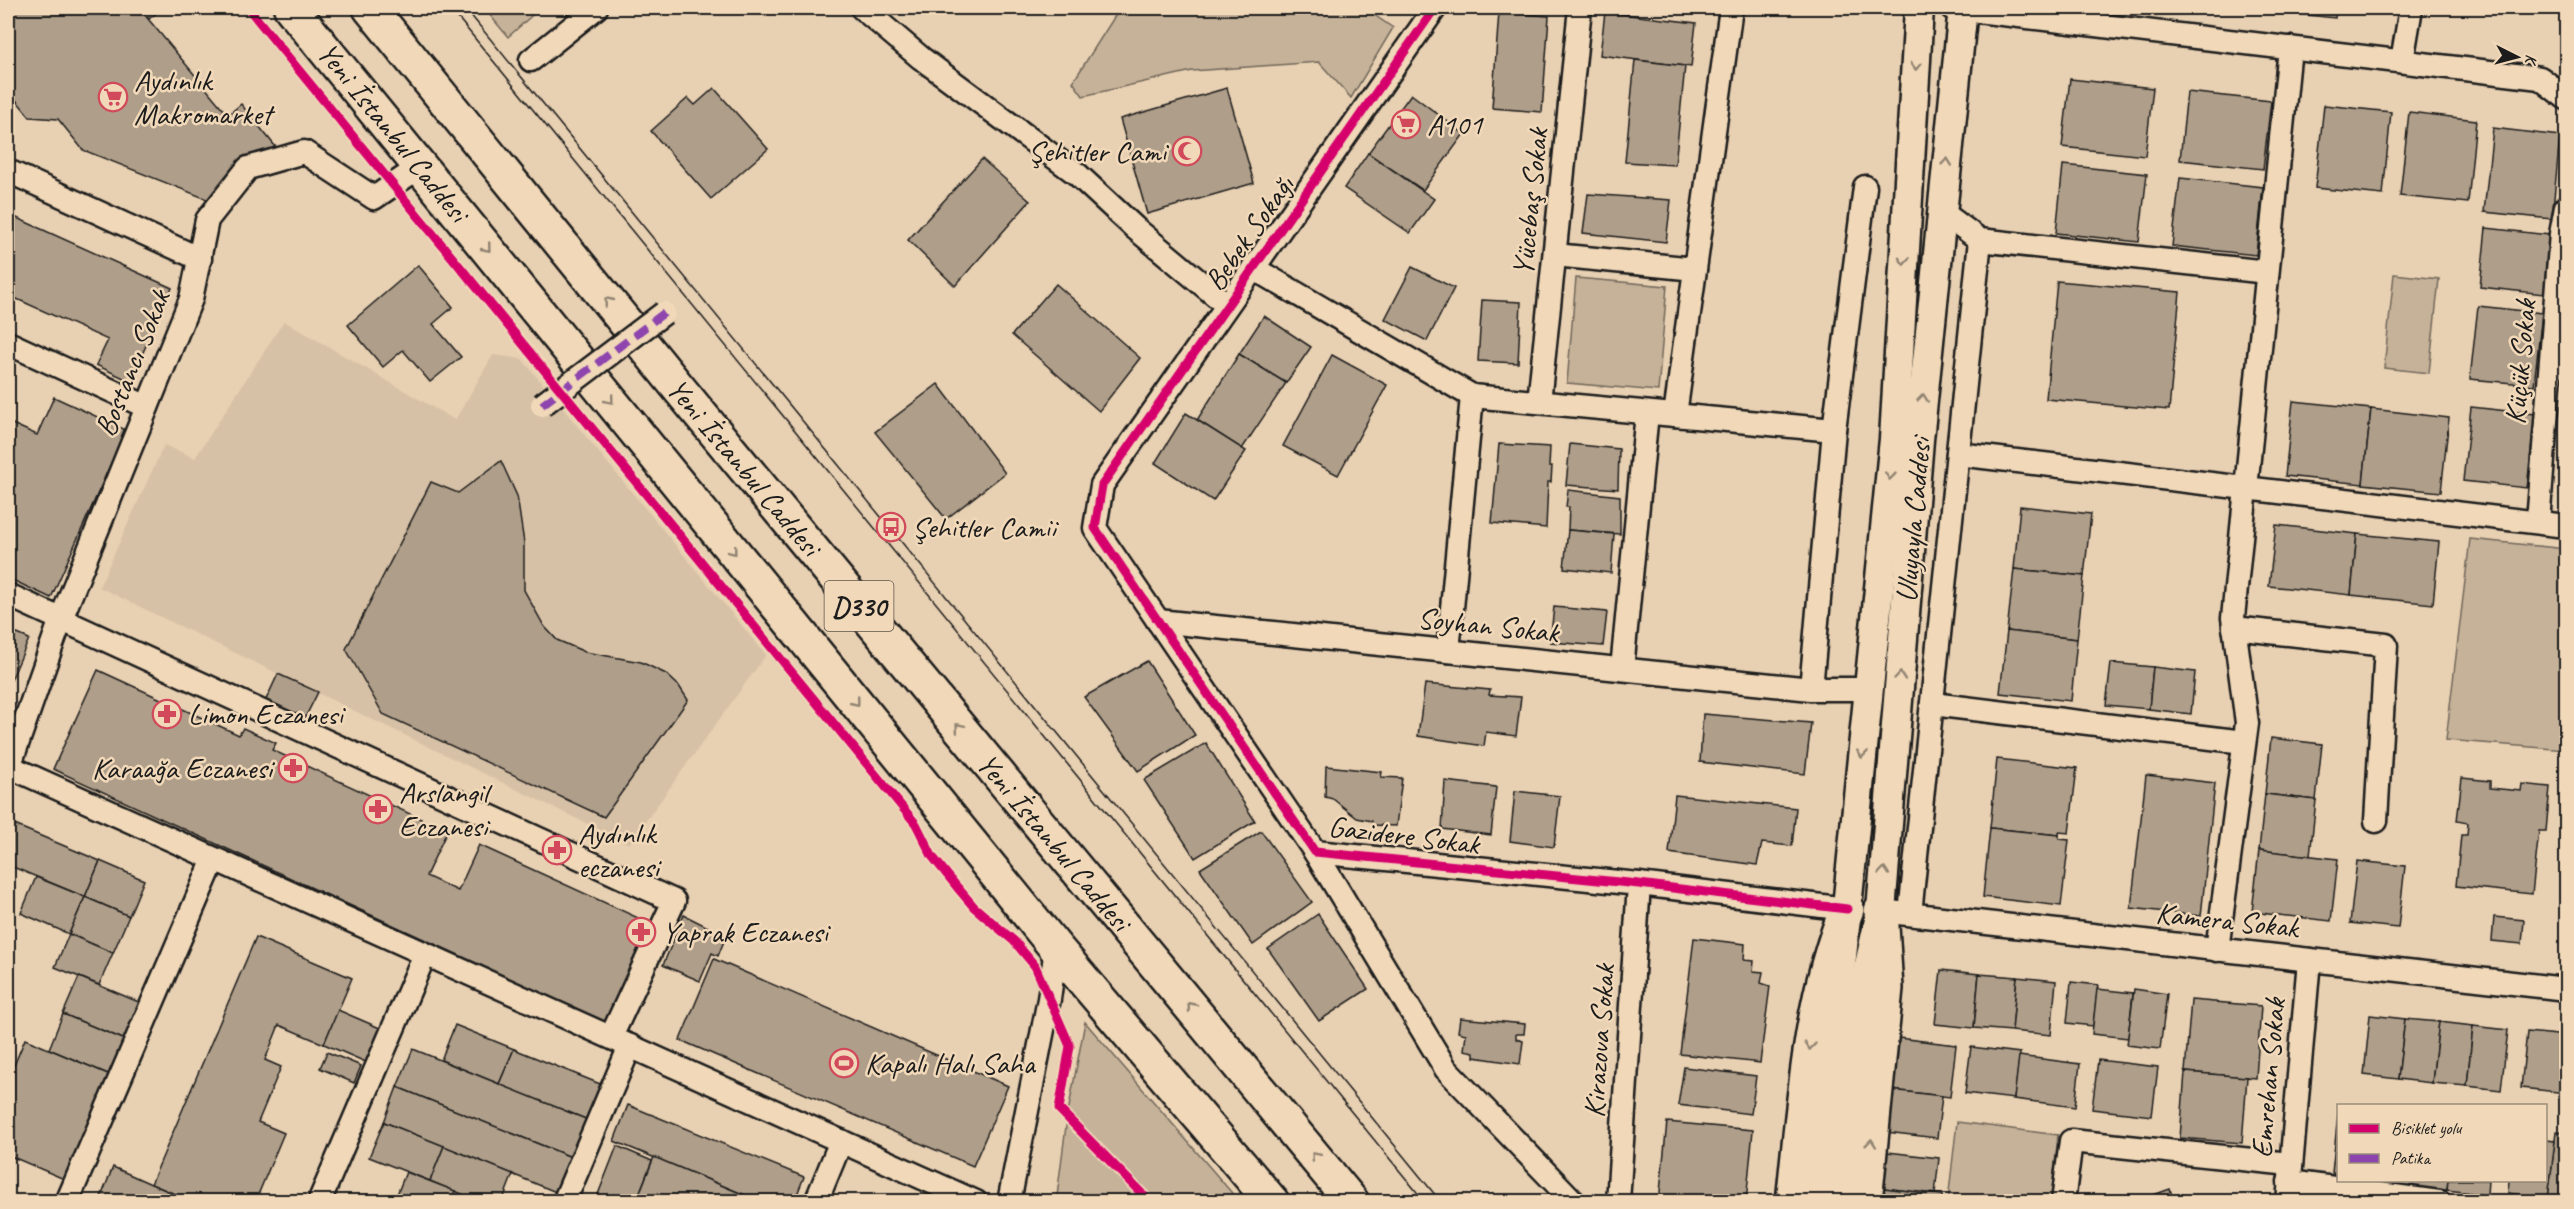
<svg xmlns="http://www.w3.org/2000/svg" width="2574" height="1209" font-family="Caveat,sans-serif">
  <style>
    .built { fill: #d7c1a6 }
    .green { fill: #c6b299; stroke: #71675a; stroke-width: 1.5 }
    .building { fill: #af9e89; stroke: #1c1c1c; stroke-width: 1.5 }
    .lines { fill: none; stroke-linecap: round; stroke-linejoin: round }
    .minor-casing { stroke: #1c1c1c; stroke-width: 27 }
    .major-casing { stroke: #1c1c1c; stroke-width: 33 }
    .highway-casing { stroke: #1c1c1c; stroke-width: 38 }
    .minor { stroke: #f0d8b8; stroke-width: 22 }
    .major { stroke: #f0d8b8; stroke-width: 28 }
    .highway { stroke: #f0d8b8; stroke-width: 33 }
    .tram { stroke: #1c1c1c; stroke-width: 1.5 }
    .minor-bridge-casing { stroke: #1c1c1c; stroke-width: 27; stroke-linecap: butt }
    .minor-bridge { stroke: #f0d8b8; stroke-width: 22 }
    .quiet { stroke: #8e44ad; stroke-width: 8; stroke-dasharray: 15 8; stroke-linecap: butt }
    .cycleway-casing { stroke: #f0d8b8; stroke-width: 13 }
    .cycleway { stroke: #d6006c; stroke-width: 9 }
    .oneway { stroke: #918372 }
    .labels { text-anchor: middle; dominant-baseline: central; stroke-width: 5; stroke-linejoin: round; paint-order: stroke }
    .shield { fill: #f0d8b8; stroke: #5c544b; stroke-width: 1.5 }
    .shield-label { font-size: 28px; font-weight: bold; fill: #1c1c1c }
    .poi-label { font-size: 30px; fill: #1c1c1c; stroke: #f0d8b8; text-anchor: start }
    .street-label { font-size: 30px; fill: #1c1c1c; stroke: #f0d8b8 }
  </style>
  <rect width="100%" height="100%" fill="#e8d0b2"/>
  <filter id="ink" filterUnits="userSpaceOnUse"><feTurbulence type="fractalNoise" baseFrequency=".0167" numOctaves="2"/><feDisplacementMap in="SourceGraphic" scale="12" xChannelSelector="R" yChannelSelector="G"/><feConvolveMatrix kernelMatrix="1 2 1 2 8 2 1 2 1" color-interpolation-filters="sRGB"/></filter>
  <g filter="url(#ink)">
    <polygon class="built" points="284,321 455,420 493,355 522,359 766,655 629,844 99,587 164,445 195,458"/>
    <g class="green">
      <polygon points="484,8 540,8 508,37"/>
      <polygon points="1120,8 1364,8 1393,28 1351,98 1319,62 1192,71 1083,96 1073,82"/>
      <polygon points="2394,274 2439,279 2429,373 2384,368"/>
      <polygon points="1576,278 1667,286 1658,391 1567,383"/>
      <polygon points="2470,539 2566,549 2566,750 2446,740"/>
      <polygon points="1085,1022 1231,1192 1237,1201 1063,1202 1057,1196 1067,1118"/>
      <polygon points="1957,1122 2058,1135 2051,1201 1948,1201"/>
    </g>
    <g class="building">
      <polygon points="8,8 139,8 228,115 241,104 275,146 209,200 83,150 58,119 30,117 8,90"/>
      <polygon points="139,8 158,8 160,10 149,19"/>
      <polygon points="2243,8 2289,8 2288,13"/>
      <polygon points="2289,8 2336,8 2335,18 2288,13"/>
      <polygon points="1499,12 1549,16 1542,112 1492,108"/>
      <polygon points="1605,12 1696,23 1691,67 1600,55"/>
      <polygon points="1635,60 1685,66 1675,165 1625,162"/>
      <polygon points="2070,79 2153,88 2145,156 2062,147"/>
      <polygon points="714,88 768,149 711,199 651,131 688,98 695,105"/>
      <polygon points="1227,88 1254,183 1147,214 1120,119"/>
      <polygon points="2187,92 2271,101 2263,169 2180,160"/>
      <polygon points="1411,94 1464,134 1423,190 1368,153"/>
      <polygon points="2324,105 2391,112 2383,195 2315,188"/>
      <polygon points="2409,112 2476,120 2468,203 2400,196"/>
      <polygon points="2493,128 2560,136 2552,219 2484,212"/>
      <polygon points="1368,153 1434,199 1410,233 1344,188"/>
      <polygon points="982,159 1030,201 955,286 908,240"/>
      <polygon points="2063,165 2147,174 2139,242 2056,233"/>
      <polygon points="2180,178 2263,187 2256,255 2172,246"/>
      <polygon points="1588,194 1671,200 1666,242 1583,233"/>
      <polygon points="8,214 172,288 130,381 96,365 108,340 8,295"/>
      <polygon points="2486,228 2550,235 2544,294 2480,287"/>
      <polygon points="418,265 453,307 433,324 461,357 430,382 403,350 383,367 348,325"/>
      <polygon points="1412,267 1454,288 1427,341 1385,319"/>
      <polygon points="2057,281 2180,292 2169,410 2046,399"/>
      <polygon points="1056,284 1140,358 1099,411 1012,335"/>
      <polygon points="1482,300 1521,302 1518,363 1478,361"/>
      <polygon points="2478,306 2542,313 2534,385 2470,379"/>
      <polygon points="1264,316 1311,347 1286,383 1239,354"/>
      <polygon points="1239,354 1286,383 1242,449 1197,420"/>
      <polygon points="1332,355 1387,385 1338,475 1283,446"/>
      <polygon points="938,384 1005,473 946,519 875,432"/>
      <polygon points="54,397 126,430 51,598 8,578 8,422 37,435"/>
      <polygon points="2293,401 2371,409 2363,484 2285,476"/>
      <polygon points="2471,407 2535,414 2527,488 2463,481"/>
      <polygon points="2371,409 2449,418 2441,492 2363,484"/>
      <polygon points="1186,413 1246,451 1213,501 1155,463"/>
      <polygon points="1499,444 1550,447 1549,466 1552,466 1551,482 1548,482 1546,528 1492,523"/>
      <polygon points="1570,444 1619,449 1618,489 1566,485"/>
      <polygon points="501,461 517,496 524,543 524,590 544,626 557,640 585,652 641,662 666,674 679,686 688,700 604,817 383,714 346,649 431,482 458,493"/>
      <polygon points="1568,490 1620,496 1620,534 1568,530 1569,507 1566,507"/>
      <polygon points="2020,506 2091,514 2084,576 2014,569"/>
      <polygon points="2276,525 2357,534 2351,595 2269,586"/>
      <polygon points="1568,530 1614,534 1611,573 1564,568"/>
      <polygon points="2357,534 2439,542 2433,604 2351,595"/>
      <polygon points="2014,569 2084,576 2077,639 2007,631"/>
      <polygon points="1554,607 1607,612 1603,646 1550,642"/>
      <polygon points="8,630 29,639 8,687"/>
      <polygon points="2007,631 2077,639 2071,701 2000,693"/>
      <polygon points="1147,661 1195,735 1138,771 1084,697"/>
      <polygon points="2111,663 2153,667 2149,709 2106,705"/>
      <polygon points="2153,667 2195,672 2191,714 2149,709"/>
      <polygon points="98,670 239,735 243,728 276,743 272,750 447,831 426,876 458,891 479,845 658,927 613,1026 53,769"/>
      <polygon points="278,674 318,692 303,722 264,704"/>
      <polygon points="1425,684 1490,690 1489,695 1521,697 1516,736 1486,732 1484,746 1418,736"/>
      <polygon points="1703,714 1811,723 1805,774 1700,762"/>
      <polygon points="2271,738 2322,744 2316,800 2265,794"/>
      <polygon points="1206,743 1255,821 1195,858 1144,780"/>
      <polygon points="1997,759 2077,768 2069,833 2059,832 2059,835 1990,828"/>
      <polygon points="1326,766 1382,772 1381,777 1402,778 1396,826 1372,825 1372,821 1357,818 1333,799 1325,797"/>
      <polygon points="2146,775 2215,783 2201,916 2131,908"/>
      <polygon points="2462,778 2490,781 2490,788 2521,791 2522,784 2550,787 2546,831 2539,831 2532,894 2456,886 2461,835 2467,835 2468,823 2457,821"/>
      <polygon points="1445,781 1496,787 1491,835 1442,829"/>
      <polygon points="1515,791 1560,796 1554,847 1510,841"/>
      <polygon points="2265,794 2316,800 2310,856 2259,850"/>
      <polygon points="1675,795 1796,808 1792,846 1762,843 1757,865 1669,853"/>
      <polygon points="10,823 100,861 85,897 8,865 8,830"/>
      <polygon points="1990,828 2059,835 2059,839 2069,840 2061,906 1983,897"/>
      <polygon points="1261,831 1312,902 1253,945 1200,869"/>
      <polygon points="2259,850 2338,859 2331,921 2252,912"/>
      <polygon points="100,861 144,880 129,916 85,897"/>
      <polygon points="2357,861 2405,866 2398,928 2350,923"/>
      <polygon points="36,877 85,897 69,934 21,913"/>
      <polygon points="85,897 129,916 113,953 69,934"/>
      <polygon points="1318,914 1368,989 1319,1021 1268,949"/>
      <polygon points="684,915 726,936 718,956 712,953 700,981 663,965"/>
      <polygon points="2494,917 2524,920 2522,944 2492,941"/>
      <polygon points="69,934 113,953 99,985 55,967"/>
      <polygon points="256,937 352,978 324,1044 279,1025 265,1060 281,1067 258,1122 284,1133 255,1202 194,1202 151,1184"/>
      <polygon points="1694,938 1745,944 1744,960 1754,961 1753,971 1763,972 1761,983 1770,986 1760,1063 1680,1054"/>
      <polygon points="714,959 1008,1086 973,1166 680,1040"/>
      <polygon points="1941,970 1979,974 1974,1028 1935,1024"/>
      <polygon points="1979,974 2017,977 2012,1031 1974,1028"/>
      <polygon points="79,977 146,1005 130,1042 63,1014"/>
      <polygon points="2017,977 2056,981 2051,1035 2012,1031"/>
      <polygon points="2071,982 2098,985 2093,1026 2067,1023"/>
      <polygon points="2097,989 2133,993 2128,1038 2092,1034"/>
      <polygon points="2134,989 2167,994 2160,1049 2127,1045"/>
      <polygon points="2191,1000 2261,1006 2256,1078 2185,1072"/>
      <polygon points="338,1010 382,1029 368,1063 324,1044"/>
      <polygon points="63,1014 130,1042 115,1077 49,1049"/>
      <polygon points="2370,1015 2405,1019 2398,1079 2364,1075"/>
      <polygon points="1460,1018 1525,1024 1524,1034 1516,1034 1516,1039 1523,1041 1520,1064 1474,1057 1474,1052 1464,1050 1466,1034 1458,1032"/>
      <polygon points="2405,1019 2439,1022 2432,1083 2398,1079"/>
      <polygon points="2439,1022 2473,1026 2467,1086 2432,1083"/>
      <polygon points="455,1025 514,1049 499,1084 441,1060"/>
      <polygon points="2473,1026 2508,1030 2501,1090 2467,1086"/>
      <polygon points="2527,1032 2566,1036 2566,1093 2521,1088"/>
      <polygon points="1890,1037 1956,1045 1950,1097 1883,1089"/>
      <polygon points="25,1039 115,1077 71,1182 8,1155 8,1080"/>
      <polygon points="1971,1047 2020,1053 2014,1099 1965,1093"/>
      <polygon points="413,1049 591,1121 576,1159 397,1087"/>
      <polygon points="514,1049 605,1086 591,1121 499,1084"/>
      <polygon points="327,1052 361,1066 354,1083 320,1068"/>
      <polygon points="2019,1056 2080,1064 2075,1107 2014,1099"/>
      <polygon points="2098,1060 2158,1067 2152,1116 2092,1109"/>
      <polygon points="1684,1067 1756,1076 1751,1114 1678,1105"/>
      <polygon points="2185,1072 2247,1077 2242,1143 2180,1138"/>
      <polygon points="397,1087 576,1159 561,1194 384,1122"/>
      <polygon points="1883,1089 1942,1096 1937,1138 1878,1131"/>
      <polygon points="628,1105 804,1177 794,1202 762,1202 614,1141"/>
      <polygon points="2338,1114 2338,1174 2332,1173"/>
      <polygon points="384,1122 444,1146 430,1181 369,1157"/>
      <polygon points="1667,1122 1753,1130 1746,1202 1659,1202"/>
      <polygon points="2556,1131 2566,1132 2566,1200 2548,1198"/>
      <polygon points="2546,1140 2555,1141 2548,1198 2508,1193 2509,1180 2546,1180"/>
      <polygon points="444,1146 513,1174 502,1202 480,1202 430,1181"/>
      <polygon points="617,1146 652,1161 636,1202 595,1202"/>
      <polygon points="1879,1151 1939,1158 1935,1194 1875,1187"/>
      <polygon points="654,1157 747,1196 745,1202 636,1202"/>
      <polygon points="113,1167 151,1184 194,1202 99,1202"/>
      <polygon points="406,1172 455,1191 451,1202 394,1202"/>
      <polygon points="2413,1180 2448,1180 2447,1190 2413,1187"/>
      <polygon points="2448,1180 2488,1180 2487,1195 2447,1190"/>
      <polygon points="1875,1187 1942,1195 1942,1202 1874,1202"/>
      <polygon points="2170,1189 2174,1202 2134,1202"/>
      <polygon points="455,1191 480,1202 451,1202"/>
    </g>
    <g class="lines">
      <g class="minor-casing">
        <g id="minor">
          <polyline points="862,8 921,58 1077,174 1135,228 1227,305"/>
          <polyline points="1435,8 1102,485 1095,528 1315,852 1639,884 1847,909"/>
          <polyline points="1952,8 2540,78 2566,98"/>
          <polyline points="531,60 596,8"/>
          <polyline points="2402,61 2411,8"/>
          <polyline points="8,171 200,259"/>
          <polyline points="1865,187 1834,430 1811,689 1869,689"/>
          <polyline points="1942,212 1980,240 2267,272"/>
          <polyline points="1555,255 1695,269"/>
          <polyline points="1253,268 1472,396 1834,430"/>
          <polyline points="8,343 147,407"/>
          <polyline points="1539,402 1580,8"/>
          <polyline points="1675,415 1731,8"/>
          <polyline points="1958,454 2566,526"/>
          <polyline points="2538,522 2561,234 2566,207"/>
          <polyline points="8,595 674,901 611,1037"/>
          <polyline points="1158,621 1811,689"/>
          <polyline points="2234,628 2386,645 2376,821"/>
          <polyline points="1448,651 1472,396"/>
          <polyline points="1622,669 1647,413"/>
          <polyline points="1932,704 2244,742"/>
          <polyline points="8,766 976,1202"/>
          <polyline points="8,770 61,619 191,299 207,220 248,168 304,152 374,198 421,166"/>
          <polyline points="1315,852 1446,1069 1574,1202"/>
          <polyline points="1881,911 2566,989"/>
          <polyline points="1910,914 1980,240"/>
          <polyline points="2217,950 2247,723 2233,618 2290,48"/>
          <polyline points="2289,1182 2439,1202"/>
          <polyline points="67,1202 214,859"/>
          <polyline points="319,1202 425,954"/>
          <polyline points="564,1202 630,1046"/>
          <polyline points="816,1202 841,1141"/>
          <polyline points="1009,1202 1049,999 1056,948"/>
          <polyline points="1618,1202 1639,884"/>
          <polyline points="2063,1202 2071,1141 2290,1164"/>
          <polyline points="2288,1202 2309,960"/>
        </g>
      </g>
      <g class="major-casing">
        <g id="major">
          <polyline points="1814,1202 1843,947 1894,439 1919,8"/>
          <polyline points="1839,1202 1863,992 1881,911 1919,440 1963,8"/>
        </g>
      </g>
      <g class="highway-casing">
        <g id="highway">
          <polyline points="291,8 1056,948 1272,1202"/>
          <polyline points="370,8 681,391 1352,1202"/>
          <path d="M1793 1202C1804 1102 1809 1002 1847 909"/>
          <polyline points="1865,1202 1886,988 1881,911"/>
        </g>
      </g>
      <use href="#minor" class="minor"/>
      <use href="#major" class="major"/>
      <use href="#highway" class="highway"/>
      <g class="tram">
        <polyline points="450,8 1425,1202"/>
        <polyline points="465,8 1441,1202"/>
      </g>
      <g class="minor-bridge-casing">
        <polyline id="minor-bridge" points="542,405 664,313"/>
      </g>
      <use href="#minor-bridge" class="minor-bridge"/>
      <polyline class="quiet" points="542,405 664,313"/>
      <g class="cycleway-casing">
        <g id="cycleway">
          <polyline points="248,8 916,824 932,856 957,887 974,907 1014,941 1035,966 1070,1046 1059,1109 1150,1202"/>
          <polyline points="1435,8 1102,485 1095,528 1315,852 1639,884 1847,909"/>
        </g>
      </g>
      <use href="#cycleway" class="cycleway"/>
    </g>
    <defs><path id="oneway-chevron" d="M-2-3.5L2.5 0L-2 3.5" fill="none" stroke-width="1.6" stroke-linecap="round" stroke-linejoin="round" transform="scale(1.5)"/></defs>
    <g class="oneway">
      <use href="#oneway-chevron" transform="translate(1916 66) rotate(93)"/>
      <use href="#oneway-chevron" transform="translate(1947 162) rotate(-84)"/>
      <use href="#oneway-chevron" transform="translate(487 248) rotate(51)"/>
      <use href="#oneway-chevron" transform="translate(1904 261) rotate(93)"/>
      <use href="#oneway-chevron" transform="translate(608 301) rotate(-129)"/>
      <use href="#oneway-chevron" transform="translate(1923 398) rotate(-84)"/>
      <use href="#oneway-chevron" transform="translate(610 400) rotate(51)"/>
      <use href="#oneway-chevron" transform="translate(1890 476) rotate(96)"/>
      <use href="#oneway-chevron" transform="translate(733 551) rotate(51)"/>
      <use href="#oneway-chevron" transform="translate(1900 676) rotate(-85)"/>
      <use href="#oneway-chevron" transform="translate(856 702) rotate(51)"/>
      <use href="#oneway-chevron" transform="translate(959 727) rotate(-130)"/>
      <use href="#oneway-chevron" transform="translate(1862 754) rotate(96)"/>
      <use href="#oneway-chevron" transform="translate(1884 871) rotate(-85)"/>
      <use href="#oneway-chevron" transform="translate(1191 1006) rotate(-130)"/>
      <use href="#oneway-chevron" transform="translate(1810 1046) rotate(96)"/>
      <use href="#oneway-chevron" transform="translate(1871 1143) rotate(-84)"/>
      <use href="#oneway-chevron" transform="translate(1315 1156) rotate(-130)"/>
    </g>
  </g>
  <defs>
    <g id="supermarket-ring" transform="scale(1.5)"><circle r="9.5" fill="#f0d8b8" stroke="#d1495b" stroke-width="1.5"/><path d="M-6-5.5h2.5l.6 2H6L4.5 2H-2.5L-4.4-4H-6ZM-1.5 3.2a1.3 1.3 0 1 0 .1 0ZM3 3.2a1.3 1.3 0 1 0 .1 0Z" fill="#d1495b"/></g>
    <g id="mosque-ring" transform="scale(1.5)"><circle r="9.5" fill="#f0d8b8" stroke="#d1495b" stroke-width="1.5"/><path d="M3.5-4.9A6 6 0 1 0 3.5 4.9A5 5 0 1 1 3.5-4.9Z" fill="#d1495b"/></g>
    <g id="bus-ring" transform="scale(1.5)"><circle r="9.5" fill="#f0d8b8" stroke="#d1495b" stroke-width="1.5"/><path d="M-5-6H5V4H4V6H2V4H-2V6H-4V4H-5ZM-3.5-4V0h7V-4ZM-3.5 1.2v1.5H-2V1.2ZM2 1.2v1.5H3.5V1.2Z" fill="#d1495b"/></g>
    <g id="pharmacy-ring" transform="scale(1.5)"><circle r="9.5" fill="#f0d8b8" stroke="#d1495b" stroke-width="1.5"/><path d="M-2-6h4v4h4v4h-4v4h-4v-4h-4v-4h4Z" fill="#d1495b"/></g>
    <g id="stadium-ring" transform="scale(1.5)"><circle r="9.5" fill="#f0d8b8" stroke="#d1495b" stroke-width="1.5"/><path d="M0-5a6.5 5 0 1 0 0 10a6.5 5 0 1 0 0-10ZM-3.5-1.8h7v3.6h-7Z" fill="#d1495b"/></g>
  </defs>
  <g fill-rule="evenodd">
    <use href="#supermarket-ring" x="113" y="97"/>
    <use href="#supermarket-ring" x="1406" y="124"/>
    <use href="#mosque-ring" x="1187" y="151"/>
    <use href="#bus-ring" x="891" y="527"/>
    <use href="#pharmacy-ring" x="167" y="714"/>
    <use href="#pharmacy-ring" x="293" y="768"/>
    <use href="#pharmacy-ring" x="378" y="809"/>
    <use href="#pharmacy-ring" x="557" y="850"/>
    <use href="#pharmacy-ring" x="641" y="932"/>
    <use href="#stadium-ring" x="844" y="1063"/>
  </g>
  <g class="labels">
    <rect class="shield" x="824.5" y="581" width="69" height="50" rx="4.5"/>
    <g class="shield-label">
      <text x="859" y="606">D330</text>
    </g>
    <g class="poi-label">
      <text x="134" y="80">Aydınlık<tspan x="134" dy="34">Makromarket</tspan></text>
      <text x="1427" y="124">A101</text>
      <text x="1166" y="151" text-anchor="end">Şehitler Cami</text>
      <text x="912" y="527">Şehitler Camii</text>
      <text x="188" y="714">Limon Eczanesi</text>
      <text x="272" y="768" text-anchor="end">Karaağa Eczanesi</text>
      <text x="399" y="792">Arslangil<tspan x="399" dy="34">Eczanesi</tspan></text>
      <text x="578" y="833">Aydınlık<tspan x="578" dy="34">eczanesi</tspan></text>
      <text x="662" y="932">Yaprak Eczanesi</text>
      <text x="865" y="1063">Kapalı Halı Saha</text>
    </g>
    <g class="street-label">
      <text transform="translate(393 132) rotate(51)">Yeni İstanbul Caddesi</text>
      <text transform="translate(1530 202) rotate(-84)">Yücebaş Sokak</text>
      <text transform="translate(1249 233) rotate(-55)">Bebek Sokağı</text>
      <text transform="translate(2520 362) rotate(-85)">Küçük Sokak</text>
      <text transform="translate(132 363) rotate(-68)">Bostancı Sokak</text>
      <text transform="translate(744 467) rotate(50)">Yeni İstanbul Caddesi</text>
      <text transform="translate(1913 520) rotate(-85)">Uluyayla Caddesi</text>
      <text transform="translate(1488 625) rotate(6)">Soyhan Sokak</text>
      <text transform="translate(1404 835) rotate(7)">Gazidere Sokak</text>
      <text transform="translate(1054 842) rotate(50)">Yeni İstanbul Caddesi</text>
      <text transform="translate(2227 920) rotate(6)">Kamera Sokak</text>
      <text transform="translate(1599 1041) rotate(-86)">Kirazova Sokak</text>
      <text transform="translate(2268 1078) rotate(-85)">Emrehan Sokak</text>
    </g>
  </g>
  <rect width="2574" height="1209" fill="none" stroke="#f0d8b8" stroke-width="30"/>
  <rect x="15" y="15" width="2544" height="1179" fill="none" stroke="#1c1c1c" stroke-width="2" filter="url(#ink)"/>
  <rect x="2337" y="1104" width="210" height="78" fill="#f0d8b8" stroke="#9b8d7a" stroke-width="1.5"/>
  <rect x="2349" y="1124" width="30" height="9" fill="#d6006c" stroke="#9b8d7a" stroke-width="1.5"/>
  <text x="2391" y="1134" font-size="18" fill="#1c1c1c">Bisiklet yolu</text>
  <rect x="2349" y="1154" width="30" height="9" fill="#8e44ad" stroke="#9b8d7a" stroke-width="1.5"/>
  <text x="2391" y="1164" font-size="18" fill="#1c1c1c">Patika</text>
  <g transform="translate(2517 57) rotate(96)" stroke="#f0d8b8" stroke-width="4.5" paint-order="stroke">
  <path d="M0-4.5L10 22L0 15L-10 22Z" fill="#1c1c1c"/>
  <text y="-9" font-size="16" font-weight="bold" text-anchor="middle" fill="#1c1c1c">K</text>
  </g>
</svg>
